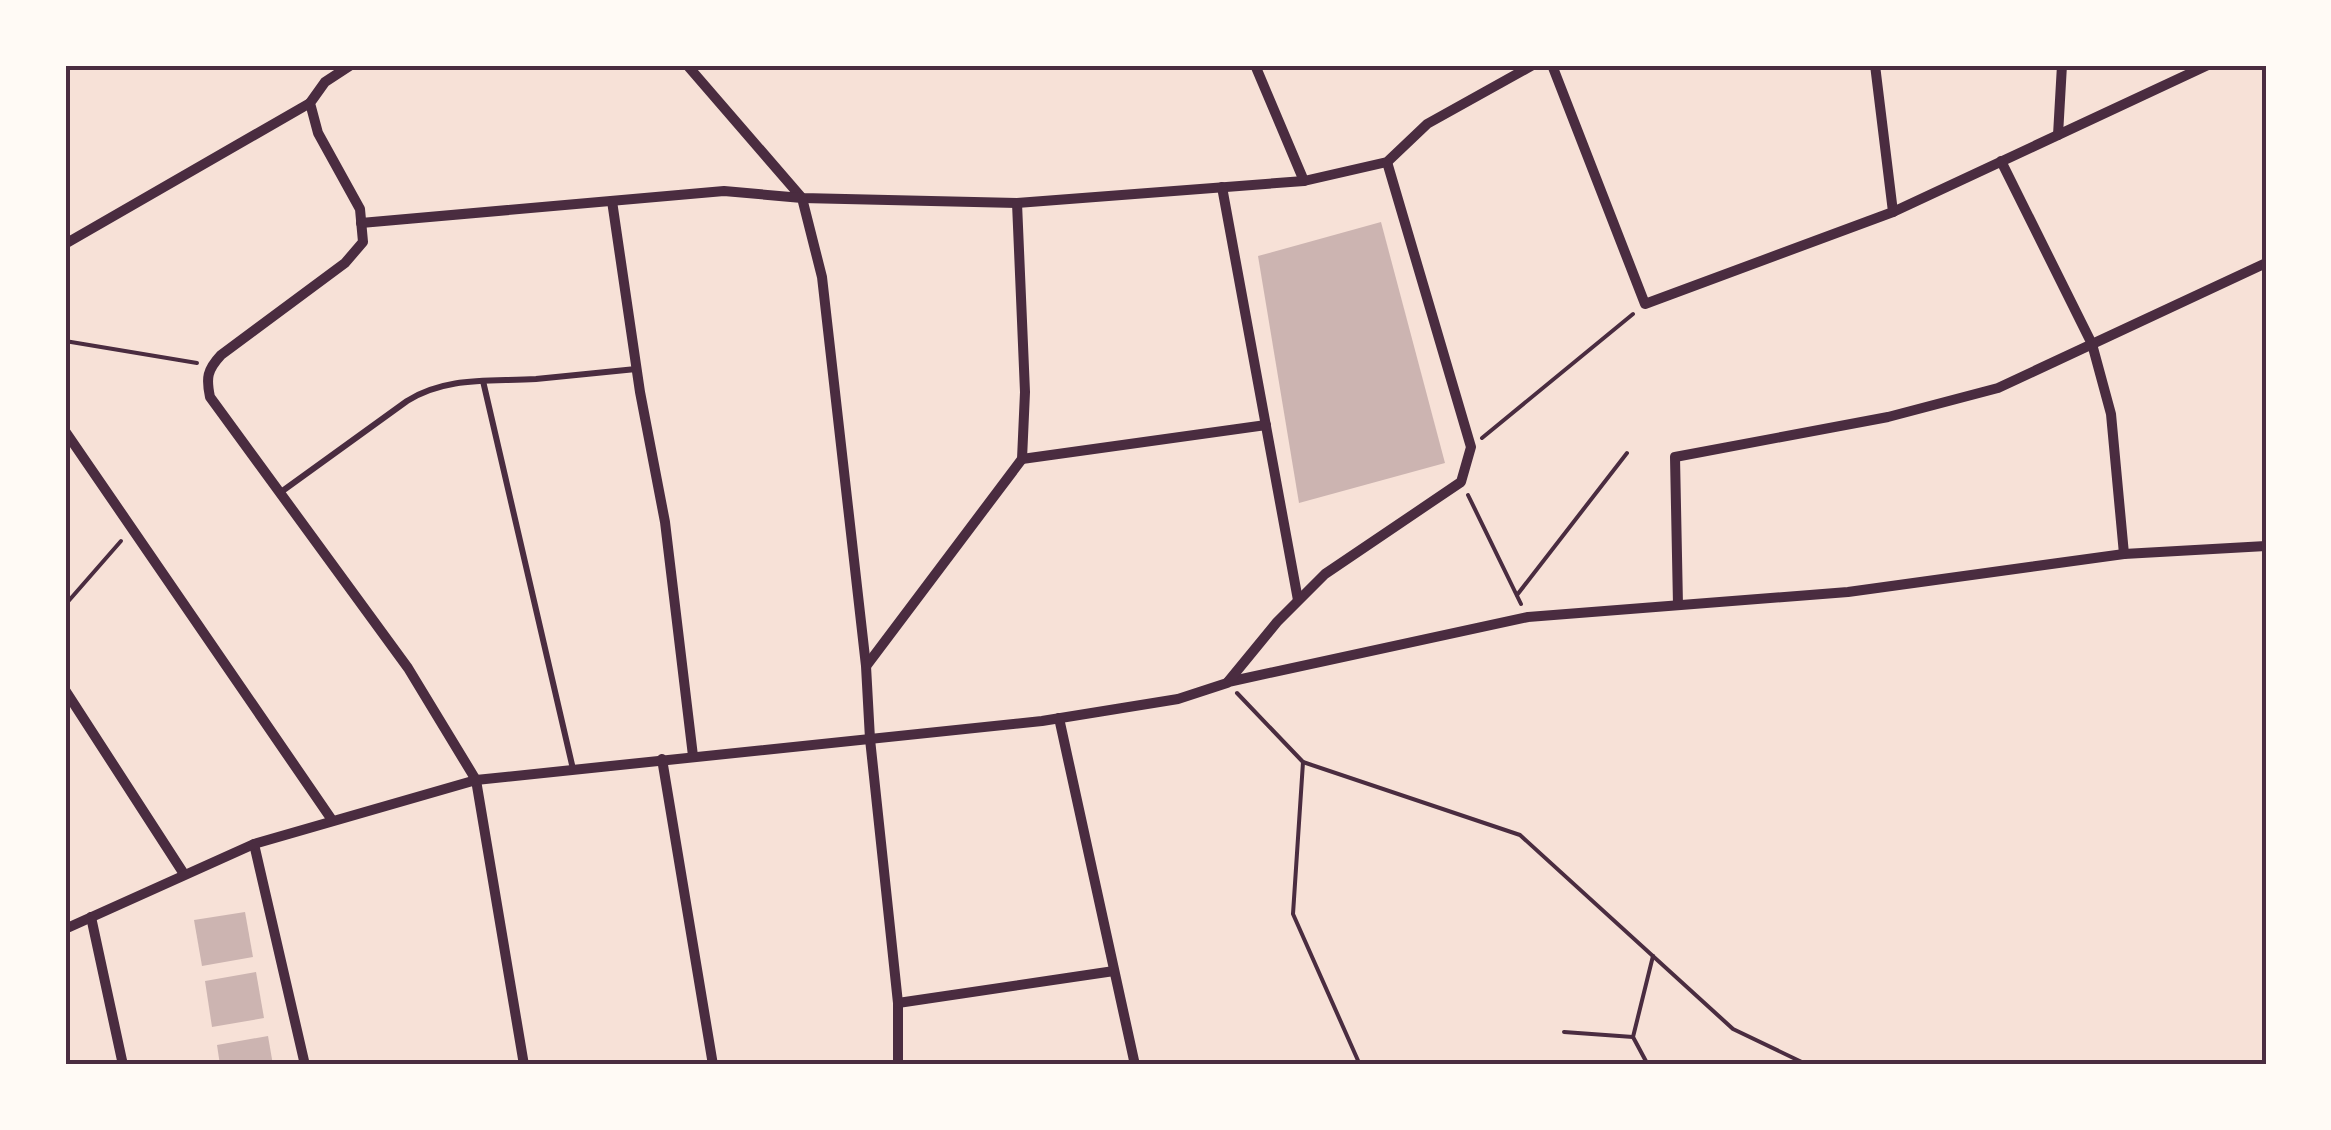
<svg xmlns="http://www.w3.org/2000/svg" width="2331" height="1130" font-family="Raleway,sans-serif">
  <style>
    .building { fill: #ccb4b1 }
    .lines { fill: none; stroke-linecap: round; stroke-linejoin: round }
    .path { stroke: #4a2c40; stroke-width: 4 }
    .service { stroke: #4a2c40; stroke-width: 6 }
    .minor { stroke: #4a2c40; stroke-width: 10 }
    .neatline { fill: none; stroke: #4a2c40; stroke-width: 4 }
  </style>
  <rect width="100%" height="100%" fill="#f7e1d7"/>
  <g class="building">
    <polygon points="1381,222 1445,463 1299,503 1258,256"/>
    <polygon points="245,912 253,957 202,966 194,920"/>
    <polygon points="256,972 264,1018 212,1027 205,981"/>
    <polygon points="268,1036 273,1065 220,1065 217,1045"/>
  </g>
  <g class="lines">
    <g class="path">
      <polyline points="65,341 197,363"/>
      <polyline points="1482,438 1633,314"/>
      <polyline points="1468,495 1521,604"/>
      <polyline points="1517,595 1627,453"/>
      <polyline points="65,605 121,541"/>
      <polyline points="1237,693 1303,762 1293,914 1360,1065"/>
      <polyline points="1303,762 1520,835 1733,1029 1808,1065"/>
      <polyline points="1564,1032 1633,1037"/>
      <polyline points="1648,1065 1633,1037 1653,956"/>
    </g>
    <g class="service">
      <polyline points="483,381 573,769"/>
      <path d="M281 492 407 401C447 376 491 382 536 379 569 376 603 372 636 369"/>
    </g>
    <g class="minor">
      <path d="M351 65 325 82 310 103 318 133 360 209 363 242 345 263 221 355C207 370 206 378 210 397L408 668 476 780 524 1065"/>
      <polyline points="687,65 802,198 1017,203 1304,181"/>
      <polyline points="1255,65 1304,181 1387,162 1427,124 1533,65"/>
      <polyline points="1552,65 1645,304 1893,212 1875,65"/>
      <polyline points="2058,135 2062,65"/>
      <polyline points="2001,161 2092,344 2111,414 2124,554"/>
      <polyline points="1222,187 1298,600"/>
      <polyline points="612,201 640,392 665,522 693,756"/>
      <polyline points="1893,212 2208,65"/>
      <polyline points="361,223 724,191 802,198 822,277 866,666 870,739 898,1003 898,1065"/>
      <polyline points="65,244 310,103"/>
      <polyline points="65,431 332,820"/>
      <polyline points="1022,459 1266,425"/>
      <polyline points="1678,605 1675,457 1888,417 1998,388 2266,263"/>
      <polyline points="867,665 1022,459 1025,392 1017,203"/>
      <polyline points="1228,682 1528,617 1848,592 2124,554 2266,546"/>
      <polyline points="65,690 184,874"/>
      <polyline points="1059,718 1135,1065"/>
      <polyline points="662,759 713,1065"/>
      <polyline points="254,844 305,1065"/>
      <polyline points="91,917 123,1065"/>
      <polyline points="65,929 254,844 476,780 1042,721 1178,699 1227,683 1277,622 1325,574 1461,482 1471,447 1387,162"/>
      <polyline points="898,1003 1114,971"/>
    </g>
  </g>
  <rect width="2331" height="1130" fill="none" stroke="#fffaf5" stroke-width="135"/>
  <rect x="68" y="68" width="2196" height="994" class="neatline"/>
</svg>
